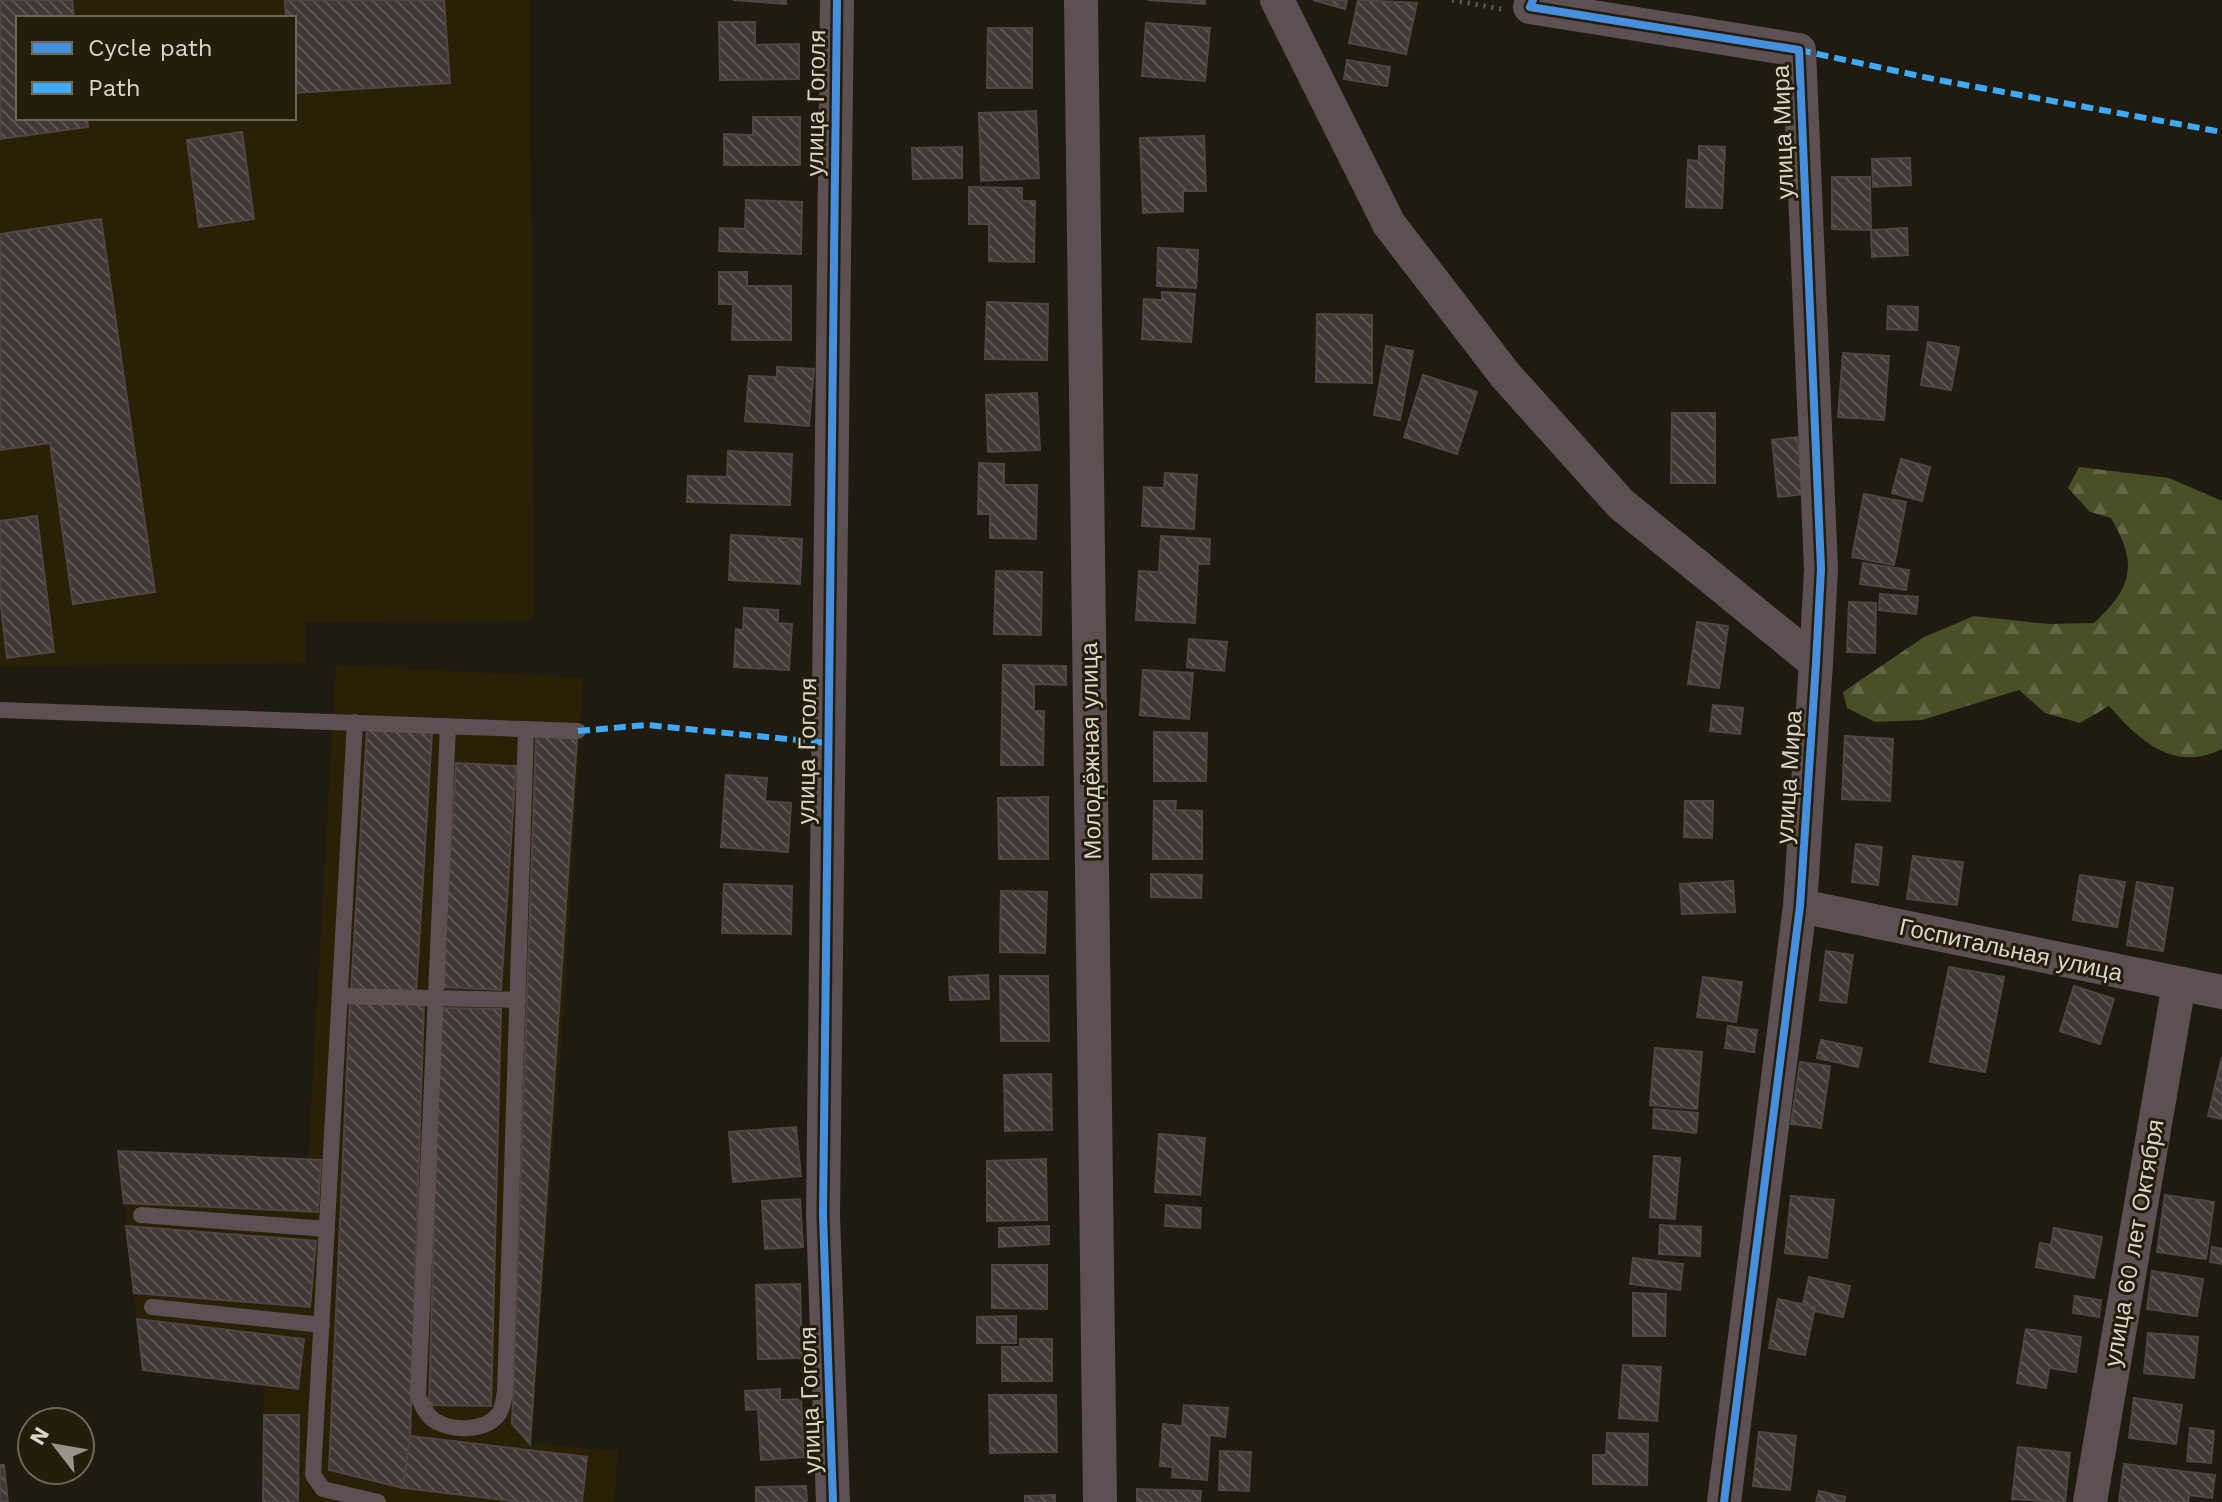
<svg xmlns="http://www.w3.org/2000/svg" width="2222" height="1502" font-family="'Work Sans',sans-serif">
  <style>
    .built { fill: #2a2008; fill-rule: evenodd }
    .forest { fill: url(#forest-firs) }
    .building { fill: url(#building-back-hatch); stroke: #4d4643; stroke-width: 2 }
    .lines { fill: none; stroke-linecap: round; stroke-linejoin: round }
    .path { stroke: #625a58; stroke-width: 5; stroke-dasharray: 2 6; stroke-linecap: butt }
    .lane { stroke: #5d5052; stroke-width: 16 }
    .street { stroke: #5d5052; stroke-width: 34 }
    .quiet { stroke: #3fa9f5; stroke-width: 6; stroke-dasharray: 12 6; stroke-linecap: butt }
    .cycleway-casing { stroke: #251d0b; stroke-width: 13 }
    .cycleway { stroke: #468fdf; stroke-width: 8 }
    .labels { text-anchor: middle; dominant-baseline: central; stroke-width: 6; stroke-linejoin: round; paint-order: stroke }
    .street-label { font-size: 24px; fill: #dad5c9; stroke: #251d0b }
  </style>
  <defs>
    <pattern id="forest-firs" width="22" height="20" patternUnits="userSpaceOnUse" patternTransform="scale(2)"><rect width="22" height="20" fill="#494f27"/><path d="M5 1l3.5 6h-7zM16 11l3.5 6h-7z" fill="#636745"/></pattern>
    <pattern id="building-back-hatch" width="6" height="6" patternUnits="userSpaceOnUse" patternTransform="scale(2)"><rect width="6" height="6" fill="#423836"/><path d="M-1 5l2 2M0 0l6 6M5-1l2 2" fill="none" stroke="#5d5452"/></pattern>
  </defs>
  <rect width="100%" height="100%" fill="#1f1b11"/>
  <g class="built">
    <path d="M0 0H530L534 620 305 622V663L0 666ZM18 18H294V118H18Z"/>
    <polygon points="336,665 583,678 564,1007 531,1443 618,1451 614,1502 263,1502 264,1387 143,1370 118,1151 308,1161"/>
  </g>
  <path class="forest" d="M2079 467 2169 478 2222 501V749C2174 773 2140 741 2109 706L2080 723 2045 713 2019 690 1922 720 1875 722 1847 708 1843 692 1924 637 1974 616 2048 624 2094 623C2133 587 2138 564 2111 518L2090 512 2068 488Z"/>
  <g class="building">
    <polygon points="0,0 72,0 74,18 18,18 18,118 87,118 88,127 0,139"/>
    <polygon points="285,0 444,0 450,83 294,93 294,18 286,18"/>
    <polygon points="733,0 786,0 786,4"/>
    <polygon points="1148,0 1205,0 1205,4"/>
    <polygon points="1313,0 1347,0 1345,9"/>
    <polygon points="1358,0 1417,3 1406,54 1349,43"/>
    <polygon points="719,22 755,22 755,45 799,44 799,79 720,80"/>
    <polygon points="1146,23 1210,28 1205,81 1142,76"/>
    <polygon points="988,28 1032,28 1032,88 987,88"/>
    <polygon points="1347,60 1390,67 1387,86 1344,79"/>
    <polygon points="1036,111 1039,178 981,181 979,113"/>
    <polygon points="753,117 800,117 800,165 724,165 724,134 753,135"/>
    <polygon points="242,132 254,219 199,227 187,140"/>
    <polygon points="1204,136 1206,191 1183,191 1183,211 1143,213 1140,138"/>
    <polygon points="1699,146 1725,147 1722,208 1686,207 1688,160 1699,161"/>
    <polygon points="962,147 962,178 913,179 912,148"/>
    <polygon points="1910,158 1911,185 1873,187 1872,159"/>
    <polygon points="1832,177 1870,177 1871,230 1832,229"/>
    <polygon points="969,187 1022,188 1022,201 1035,201 1034,262 989,261 989,224 969,224"/>
    <polygon points="746,200 802,202 801,254 719,251 720,228 745,229"/>
    <polygon points="101,219 155,592 73,604 50,443 0,450 0,234"/>
    <polygon points="1907,228 1908,255 1872,257 1871,230"/>
    <polygon points="1158,248 1198,250 1196,288 1157,286"/>
    <polygon points="719,272 747,272 747,286 791,286 791,340 732,340 733,304 719,304"/>
    <polygon points="1162,292 1195,294 1191,342 1142,339 1144,299 1162,300"/>
    <polygon points="987,302 1048,304 1047,360 985,359"/>
    <polygon points="1888,306 1918,307 1917,330 1887,329"/>
    <polygon points="1317,314 1372,315 1372,383 1316,382"/>
    <polygon points="1928,342 1959,347 1951,390 1921,385"/>
    <polygon points="1386,346 1413,351 1400,420 1374,415"/>
    <polygon points="1843,353 1889,356 1884,420 1838,417"/>
    <polygon points="777,367 814,369 809,426 745,421 749,376 777,377"/>
    <polygon points="1423,375 1477,392 1457,454 1404,437"/>
    <polygon points="1037,393 1040,450 988,452 986,395"/>
    <polygon points="1672,413 1715,413 1715,483 1671,483"/>
    <polygon points="1797,437 1804,494 1778,497 1772,440"/>
    <polygon points="728,451 792,454 790,505 687,502 688,476 727,477"/>
    <polygon points="1901,459 1930,467 1922,501 1892,493"/>
    <polygon points="979,463 1004,464 1004,485 1037,485 1036,539 990,538 990,514 978,514"/>
    <polygon points="1165,473 1197,475 1194,529 1142,526 1144,487 1164,488"/>
    <polygon points="1864,494 1906,502 1894,565 1852,557"/>
    <polygon points="37,516 54,652 7,658 0,599 0,521"/>
    <polygon points="731,535 802,539 800,584 729,580"/>
    <polygon points="1161,536 1210,539 1209,564 1198,564 1195,623 1136,620 1139,571 1159,572"/>
    <polygon points="1863,563 1909,570 1906,590 1860,584"/>
    <polygon points="996,571 1042,572 1041,635 994,634"/>
    <polygon points="1880,594 1918,597 1916,614 1879,610"/>
    <polygon points="1849,602 1876,603 1875,653 1847,652"/>
    <polygon points="744,608 778,610 778,623 792,624 789,670 734,667 736,629 743,630"/>
    <polygon points="1697,622 1728,626 1719,688 1688,684"/>
    <polygon points="1189,639 1227,642 1224,671 1187,667"/>
    <polygon points="1003,665 1066,666 1066,685 1034,684 1034,711 1044,711 1043,765 1001,765"/>
    <polygon points="1143,670 1193,673 1189,719 1140,715"/>
    <polygon points="1713,705 1743,708 1740,734 1710,731"/>
    <polygon points="367,729 432,733 416,993 351,990"/>
    <polygon points="1154,732 1207,733 1206,781 1154,781"/>
    <polygon points="1845,736 1893,739 1890,801 1842,799"/>
    <polygon points="536,737 577,739 530,1444 512,1424"/>
    <polygon points="456,763 516,766 501,990 442,987"/>
    <polygon points="726,775 767,778 765,801 791,803 788,852 721,847"/>
    <polygon points="1048,797 1048,859 999,859 998,798"/>
    <polygon points="1154,801 1176,801 1175,810 1202,811 1202,859 1153,859"/>
    <polygon points="1685,801 1713,801 1712,838 1684,837"/>
    <polygon points="1856,844 1882,847 1878,885 1852,882"/>
    <polygon points="1913,856 1963,862 1957,905 1907,899"/>
    <polygon points="1151,874 1202,875 1201,898 1151,897"/>
    <polygon points="2080,875 2125,882 2117,927 2073,920"/>
    <polygon points="1733,881 1735,912 1682,914 1680,884"/>
    <polygon points="2137,882 2173,888 2163,951 2127,945"/>
    <polygon points="724,884 792,886 791,934 722,933"/>
    <polygon points="1001,891 1047,892 1045,953 1000,952"/>
    <polygon points="1826,951 1853,955 1846,1003 1820,1000"/>
    <polygon points="1949,967 2004,977 1985,1072 1930,1062"/>
    <polygon points="988,975 989,999 950,1000 949,977"/>
    <polygon points="1000,976 1048,976 1049,1041 1001,1041"/>
    <polygon points="1703,977 1742,982 1736,1022 1697,1017"/>
    <polygon points="2074,986 2114,999 2100,1044 2060,1031"/>
    <polygon points="350,1000 424,1002 410,1436 403,1488 329,1470"/>
    <polygon points="440,1008 501,1009 491,1406 429,1405"/>
    <polygon points="1728,1026 1757,1030 1754,1052 1725,1048"/>
    <polygon points="1821,1040 1862,1048 1858,1067 1817,1058"/>
    <polygon points="1655,1048 1702,1052 1697,1109 1650,1105"/>
    <polygon points="2222,1057 2222,1119 2208,1116"/>
    <polygon points="1800,1062 1830,1066 1821,1128 1791,1124"/>
    <polygon points="1051,1074 1052,1130 1005,1131 1004,1075"/>
    <polygon points="1654,1109 1698,1113 1696,1133 1653,1128"/>
    <polygon points="796,1127 801,1176 733,1182 729,1132"/>
    <polygon points="1159,1134 1205,1138 1200,1195 1155,1192"/>
    <polygon points="118,1151 321,1160 318,1212 124,1203"/>
    <polygon points="1654,1156 1680,1158 1675,1219 1650,1217"/>
    <polygon points="1046,1159 1047,1220 987,1221 987,1161"/>
    <polygon points="2165,1195 2214,1202 2206,1259 2157,1252"/>
    <polygon points="1791,1196 1834,1200 1827,1258 1785,1253"/>
    <polygon points="800,1199 803,1247 765,1249 762,1201"/>
    <polygon points="1166,1205 1201,1208 1200,1228 1165,1226"/>
    <polygon points="1660,1225 1701,1227 1700,1256 1659,1254"/>
    <polygon points="126,1226 316,1241 310,1307 134,1293"/>
    <polygon points="1049,1226 1049,1244 999,1247 999,1228"/>
    <polygon points="2054,1228 2102,1237 2094,1278 2036,1267 2040,1243 2051,1245"/>
    <polygon points="2212,1247 2222,1249 2222,1264 2210,1262"/>
    <polygon points="1633,1258 1683,1264 1680,1290 1630,1284"/>
    <polygon points="992,1265 1047,1265 1047,1309 992,1308"/>
    <polygon points="2152,1271 2203,1279 2197,1316 2147,1309"/>
    <polygon points="1809,1277 1850,1286 1843,1317 1814,1311 1815,1307 1803,1304"/>
    <polygon points="800,1284 802,1358 758,1359 756,1285"/>
    <polygon points="1633,1293 1666,1294 1665,1336 1633,1336"/>
    <polygon points="2075,1296 2101,1300 2099,1317 2073,1313"/>
    <polygon points="1778,1299 1815,1307 1805,1355 1769,1348"/>
    <polygon points="1016,1316 1016,1343 977,1343 977,1317"/>
    <polygon points="137,1319 304,1339 298,1389 143,1370"/>
    <polygon points="2026,1329 2081,1337 2076,1372 2049,1368 2046,1388 2017,1383"/>
    <polygon points="2148,1333 2198,1337 2194,1378 2144,1373"/>
    <polygon points="1020,1339 1052,1339 1052,1381 1002,1381 1002,1347 1020,1347"/>
    <polygon points="1623,1365 1661,1367 1657,1421 1619,1418"/>
    <polygon points="780,1389 780,1400 801,1399 804,1457 761,1460 758,1409 746,1410 745,1391"/>
    <polygon points="989,1395 1056,1395 1057,1452 990,1453"/>
    <polygon points="2134,1398 2182,1405 2176,1444 2129,1438"/>
    <polygon points="1184,1405 1228,1408 1225,1437 1210,1435 1207,1480 1172,1477 1173,1467 1160,1466 1163,1424 1182,1426"/>
    <polygon points="264,1415 299,1415 298,1502 263,1502"/>
    <polygon points="2190,1428 2214,1431 2211,1463 2187,1461"/>
    <polygon points="1759,1432 1796,1436 1790,1490 1753,1486"/>
    <polygon points="1607,1433 1648,1434 1647,1485 1593,1484 1593,1455 1606,1455"/>
    <polygon points="410,1436 587,1457 582,1502 521,1502 403,1488"/>
    <polygon points="2018,1447 2070,1453 2065,1502 2012,1499"/>
    <polygon points="1220,1451 1251,1452 1249,1491 1219,1490"/>
    <polygon points="2124,1464 2215,1475 2212,1498 2189,1495 2188,1502 2119,1502"/>
    <polygon points="0,1465 4,1465 8,1502 0,1502"/>
    <polygon points="806,1486 807,1502 756,1502 756,1487"/>
    <polygon points="1137,1489 1201,1491 1200,1502 1137,1502"/>
    <polygon points="1819,1491 1845,1497 1844,1502 1816,1502"/>
    <polygon points="1055,1495 1055,1502 1025,1502 1025,1496"/>
  </g>
  <g class="lines">
    <polyline class="path" points="1452,0 1501,9"/>
    <g class="lane">
      <polyline points="0,710 578,731"/>
      <polyline points="355,722 313,1475 323,1489 378,1502"/>
      <path d="M448 726 418 1396C422 1406 427 1417 437 1422 454 1431 484 1431 497 1416 503 1410 503 1400 505 1392L526 729"/>
      <polyline points="340,996 518,1000"/>
      <polyline points="141,1215 327,1229"/>
      <polyline points="152,1307 322,1325"/>
    </g>
    <g class="street">
      <polyline points="1081,0 1100,1502"/>
      <polyline points="1277,0 1389,224 1506,376 1621,504 1816,663"/>
      <polyline points="1533,0 1530,7 1799,50 1821,569 1816,663 1800,906 1724,1502"/>
      <polyline points="1800,906 2222,992"/>
      <polyline points="833,1502 823,1215 837,0"/>
      <polyline points="2090,1502 2179,984"/>
    </g>
    <g class="quiet">
      <polyline points="1799,50 1938,80 2222,132"/>
      <polyline points="578,731 647,725 827,743"/>
    </g>
    <g class="cycleway-casing">
      <g id="cycleway">
        <polyline points="1533,0 1530,7 1799,50 1821,569 1816,663 1800,906 1724,1502"/>
        <polyline points="833,1502 823,1215 837,0"/>
      </g>
    </g>
    <use href="#cycleway" class="cycleway"/>
  </g>
  <g class="labels">
    <g class="street-label">
      <text transform="translate(816 103) rotate(-89)">улица Гоголя</text>
      <text transform="translate(1783 132) rotate(-92)">улица Мира</text>
      <text transform="translate(807 751) rotate(-89)">улица Гоголя</text>
      <text transform="translate(1091 751) rotate(-91)">Молодёжная улица</text>
      <text transform="translate(1789 777) rotate(-86)">улица Мира</text>
      <text transform="translate(2011 950) rotate(12)">Госпитальная улица</text>
      <text transform="translate(2134 1243) rotate(-80)">улица 60 лет Октября</text>
      <text transform="translate(810 1400) rotate(-92)">улица Гоголя</text>
    </g>
  </g>
  <rect x="16" y="16" width="280" height="104" fill="#251d0b" stroke="#6d6757" stroke-width="2"/>
  <rect x="32" y="42" width="40" height="12" fill="#468fdf" stroke="#6d6757" stroke-width="2"/>
  <text x="88" y="56" font-size="24" fill="#dad5c9">Cycle path</text>
  <rect x="32" y="82" width="40" height="12" fill="#3fa9f5" stroke="#6d6757" stroke-width="2"/>
  <text x="88" y="96" font-size="24" fill="#dad5c9">Path</text>
  <g transform="translate(56 1446) rotate(301)"><circle r="38" fill="#251d0b" stroke="#6d6757" stroke-width="2"/>
  <path d="M0-6L14 30L0 20L-14 30Z" fill="#999489"/>
  <text y="-12" font-size="22" font-weight="bold" text-anchor="middle" fill="#dad5c9">N</text>
  </g>
</svg>
